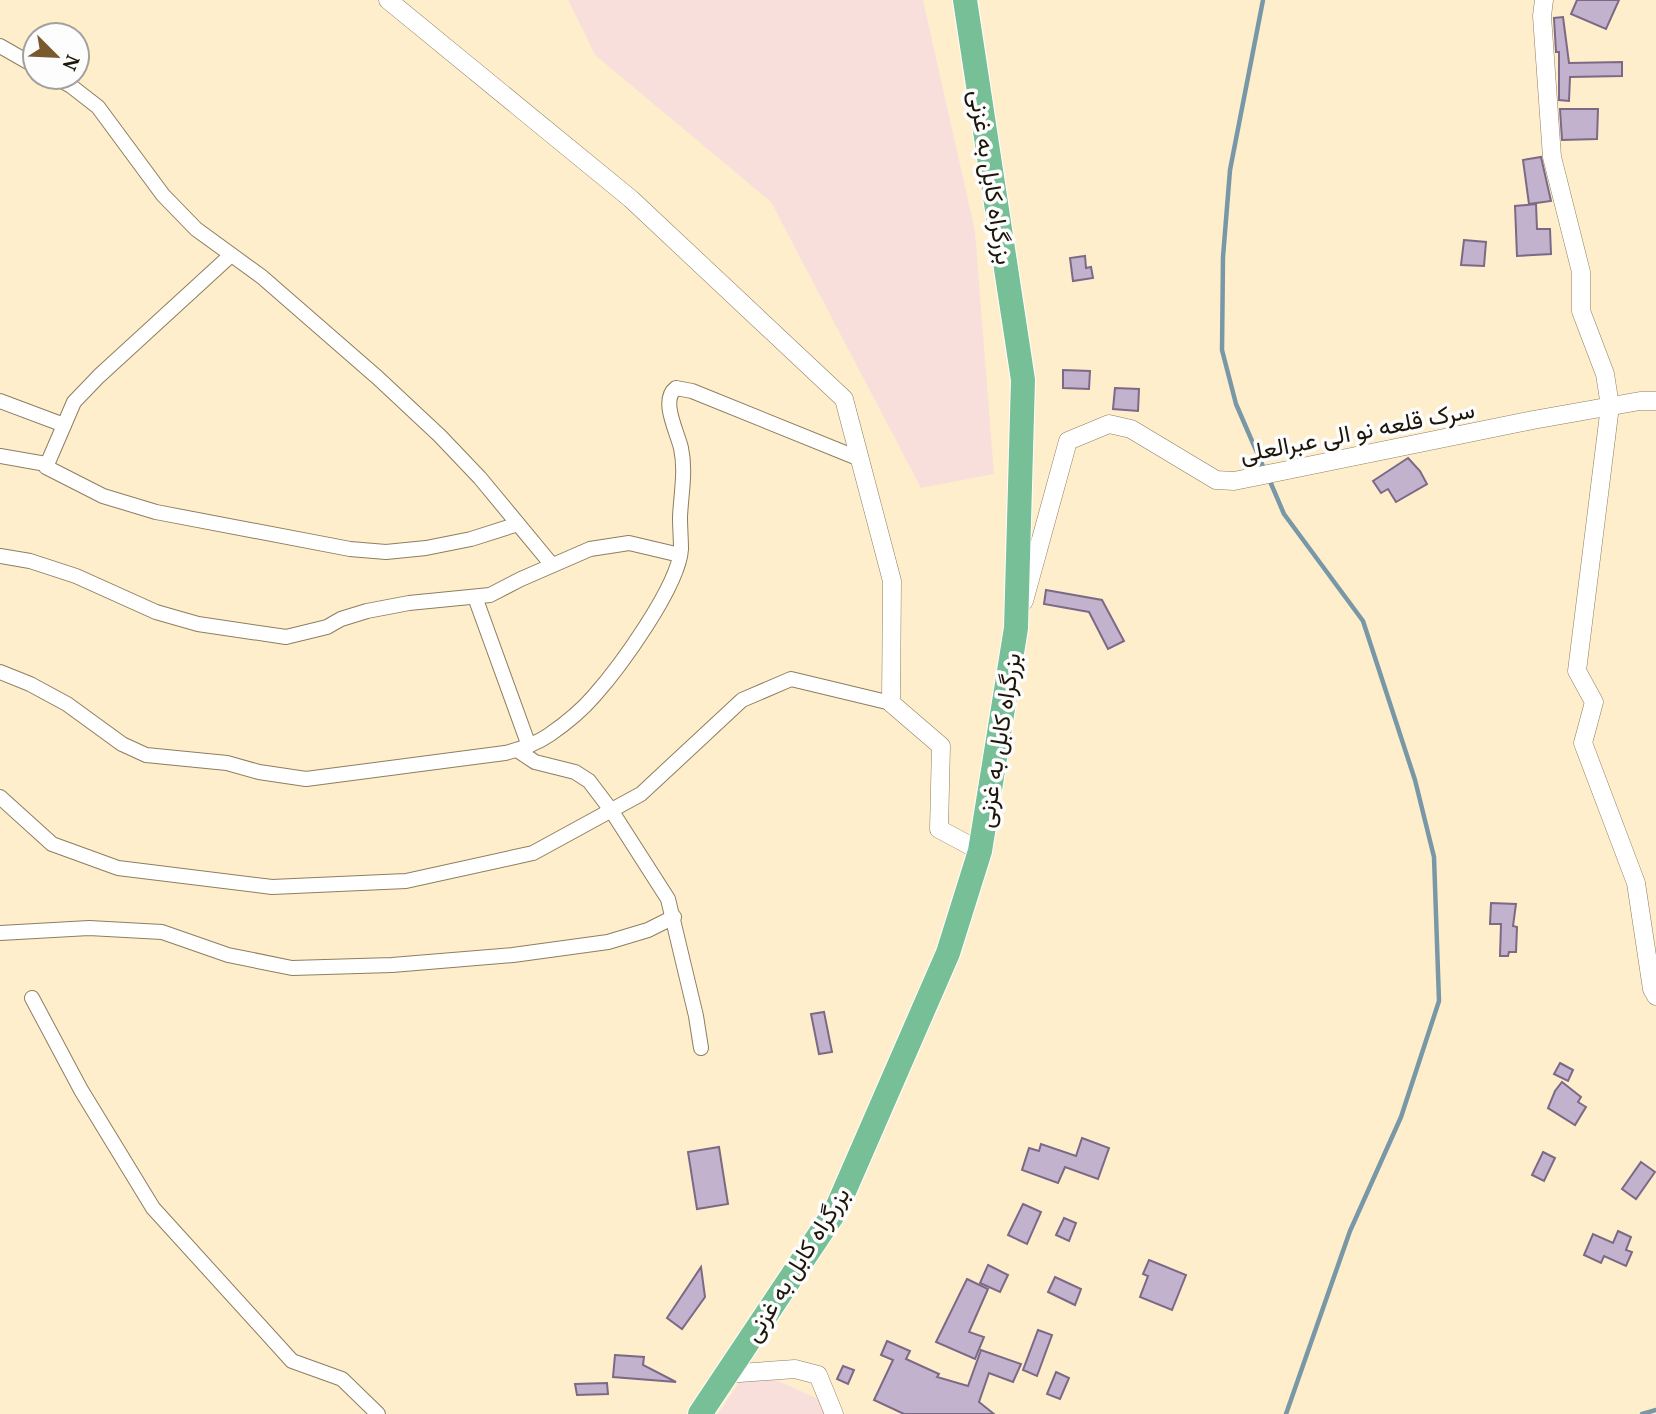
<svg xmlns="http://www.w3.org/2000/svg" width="1656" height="1414" font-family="'PT Serif',Vazirmatn,serif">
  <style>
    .commercial { fill: #f9dfdb }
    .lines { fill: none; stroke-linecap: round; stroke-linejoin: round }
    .stream { stroke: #7898a8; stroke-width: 4.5 }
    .building { fill: #c3b2cd; stroke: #7b6986; stroke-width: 2 }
    .minor-casing { stroke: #8d7e5f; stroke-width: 16 }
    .tertiary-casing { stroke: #8d7e5f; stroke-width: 19 }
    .trunk-casing { stroke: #fff; stroke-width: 26 }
    .minor { stroke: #fff; stroke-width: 14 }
    .tertiary { stroke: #fff; stroke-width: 18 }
    .trunk { stroke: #76bf97; stroke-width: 24 }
    .labels { text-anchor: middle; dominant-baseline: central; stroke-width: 7; stroke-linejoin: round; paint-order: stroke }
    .street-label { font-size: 24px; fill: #1d170a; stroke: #fdfdfd }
  </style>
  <rect width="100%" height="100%" fill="#feeecc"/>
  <g class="commercial">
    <polygon points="568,0 923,0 975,231 994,474 921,488 771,202 595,55"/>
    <polygon points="749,1368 834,1406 831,1414 718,1414"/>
  </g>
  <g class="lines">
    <g class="stream">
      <polyline points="1263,0 1230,170 1223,257 1222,350 1236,404 1265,471"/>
      <polyline points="1269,479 1284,514 1363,621 1415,780 1434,857 1439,1001 1401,1117 1350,1231 1286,1414"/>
      <polyline points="1642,1414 1656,1410"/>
    </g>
  </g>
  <g class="building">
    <polygon points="1577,0 1619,0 1606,29 1571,14"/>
    <polygon points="1563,17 1569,63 1622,62 1622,76 1570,77 1569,101 1559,100 1559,52 1556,52 1554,18"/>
    <polygon points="1560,109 1598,109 1597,139 1562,140"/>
    <polygon points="1541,157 1551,201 1529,204 1523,160"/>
    <polygon points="1536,204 1537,229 1550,229 1551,254 1517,256 1515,206"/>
    <polygon points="1464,240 1486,242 1484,266 1461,265"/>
    <polygon points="1085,256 1086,268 1091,267 1093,278 1073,281 1070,258"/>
    <polygon points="1063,370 1090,371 1089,389 1063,388"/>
    <polygon points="1115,388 1139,389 1138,411 1113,409"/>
    <polygon points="1408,458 1420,471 1427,484 1396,502 1388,489 1381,493 1373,481"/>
    <polygon points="1046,590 1102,600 1124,641 1108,649 1089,612 1044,604"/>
    <polygon points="1491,903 1516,904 1513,926 1517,927 1516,952 1509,952 1508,956 1500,956 1501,924 1490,924"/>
    <polygon points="824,1012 832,1052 819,1054 811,1014"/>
    <polygon points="1560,1063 1573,1070 1568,1081 1554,1074"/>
    <polygon points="1562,1082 1581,1097 1578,1102 1586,1107 1575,1125 1548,1108 1555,1091"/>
    <polygon points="1082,1138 1109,1148 1098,1179 1065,1167 1058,1183 1022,1170 1029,1148 1039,1151 1041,1144 1076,1156"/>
    <polygon points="719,1147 728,1204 697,1209 688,1152"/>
    <polygon points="1543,1152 1555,1158 1544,1181 1532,1175"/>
    <polygon points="1641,1162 1655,1172 1636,1199 1622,1189"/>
    <polygon points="1023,1204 1041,1212 1027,1244 1008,1235"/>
    <polygon points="1064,1218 1076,1223 1069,1241 1056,1235"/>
    <polygon points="1618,1231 1631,1237 1626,1250 1632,1252 1626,1266 1604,1256 1601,1263 1584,1255 1593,1234 1613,1243"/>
    <polygon points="1149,1260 1186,1275 1172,1310 1140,1297 1148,1276 1143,1274"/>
    <polygon points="988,1265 1008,1275 1000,1292 980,1283"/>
    <polygon points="701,1267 705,1297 682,1329 667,1318"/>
    <polygon points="1055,1277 1081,1289 1075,1305 1048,1292"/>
    <polygon points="967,1279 988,1289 969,1332 984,1337 975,1359 936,1342"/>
    <polygon points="1038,1330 1052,1335 1037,1376 1023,1370"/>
    <polygon points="887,1341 910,1351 906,1359 939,1374 937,1377 968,1386 981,1350 1021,1364 1013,1382 989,1373 979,1402 994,1414 904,1414 874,1400 893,1360 881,1355"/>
    <polygon points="615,1355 644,1357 643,1365 676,1382 613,1377"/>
    <polygon points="843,1366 854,1370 848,1384 837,1379"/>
    <polygon points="1056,1372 1069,1378 1060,1399 1047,1394"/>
    <polygon points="607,1383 608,1394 577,1395 575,1384"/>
  </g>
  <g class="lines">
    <g class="minor-casing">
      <g id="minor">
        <polyline points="0,46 35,66"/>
        <polyline points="55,77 71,86 98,107 163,195 196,229 262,277 378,378 440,436 480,478 552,565"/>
        <polyline points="231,255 99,376 74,402 46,467 103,496 156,512 350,549 386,552 426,548 471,539 518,524"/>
        <polyline points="0,401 64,425"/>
        <polyline points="0,456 46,464"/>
        <polyline points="0,556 30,561 76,576 156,612 198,624 286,637 327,627 341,619 367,611 409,603 490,595 521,579 590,549 629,543 680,555"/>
        <polyline points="475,597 529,746"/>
        <path d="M0 672 30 684 67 704 122 744 146 755 227 763 259 772 306 779 505 753C521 749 536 744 549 735 565 724 582 710 594 696 619 668 679 586 681 549 681 539 680 528 680 517 681 494 686 471 681 448 677 431 660 400 676 388L692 391 860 459"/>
        <polyline points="517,750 535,762 575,772 589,781 611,810 668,899 696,1016 701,1048"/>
        <polyline points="0,797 52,844 118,868 272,887 406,881 533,853 641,794 742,700 791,679 891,703"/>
        <polyline points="0,933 89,928 162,932 228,955 292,968 392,965 513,955 608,942 648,930 674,917"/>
        <polyline points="32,998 81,1090 153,1208 292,1361 342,1379 378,1414"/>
      </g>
    </g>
    <g class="tertiary-casing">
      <g id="tertiary">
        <polyline points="388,0 631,199 844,399 892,581 891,703 941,746 939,829 980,851"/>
        <polyline points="1544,0 1542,16 1552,157 1581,272 1581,311 1605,374 1610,406 1577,671 1594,702 1583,743 1636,883 1652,989 1656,996"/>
        <polyline points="1024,601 1068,441 1109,424 1131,429 1216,480 1234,481 1533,420 1640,401 1656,401"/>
        <polyline points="726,1374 795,1369 818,1375 834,1414"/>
      </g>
    </g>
    <g class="trunk-casing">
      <polyline id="trunk" points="700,1414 836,1210 948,953 980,851 1016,628 1023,380 965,0"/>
    </g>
    <use href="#minor" class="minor"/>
    <use href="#tertiary" class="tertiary"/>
    <use href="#trunk" class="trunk"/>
  </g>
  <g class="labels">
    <g class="street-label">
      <text transform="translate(992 177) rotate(81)">بزرگراه کابل به غزنی</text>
      <text transform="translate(1357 431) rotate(-11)">سرک قلعه نو الی عبرالعلی</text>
      <text transform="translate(998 740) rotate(-81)">بزرگراه کابل به غزنی</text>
      <text transform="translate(796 1264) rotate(-58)">بزرگراه کابل به غزنی</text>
    </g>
  </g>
  <g transform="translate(56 56) rotate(114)"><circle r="33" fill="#fdfdfd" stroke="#a3a19c" stroke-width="2"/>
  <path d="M0-5L12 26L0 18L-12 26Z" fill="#7a592f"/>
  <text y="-10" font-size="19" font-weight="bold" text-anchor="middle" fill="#1d170a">N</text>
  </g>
</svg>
